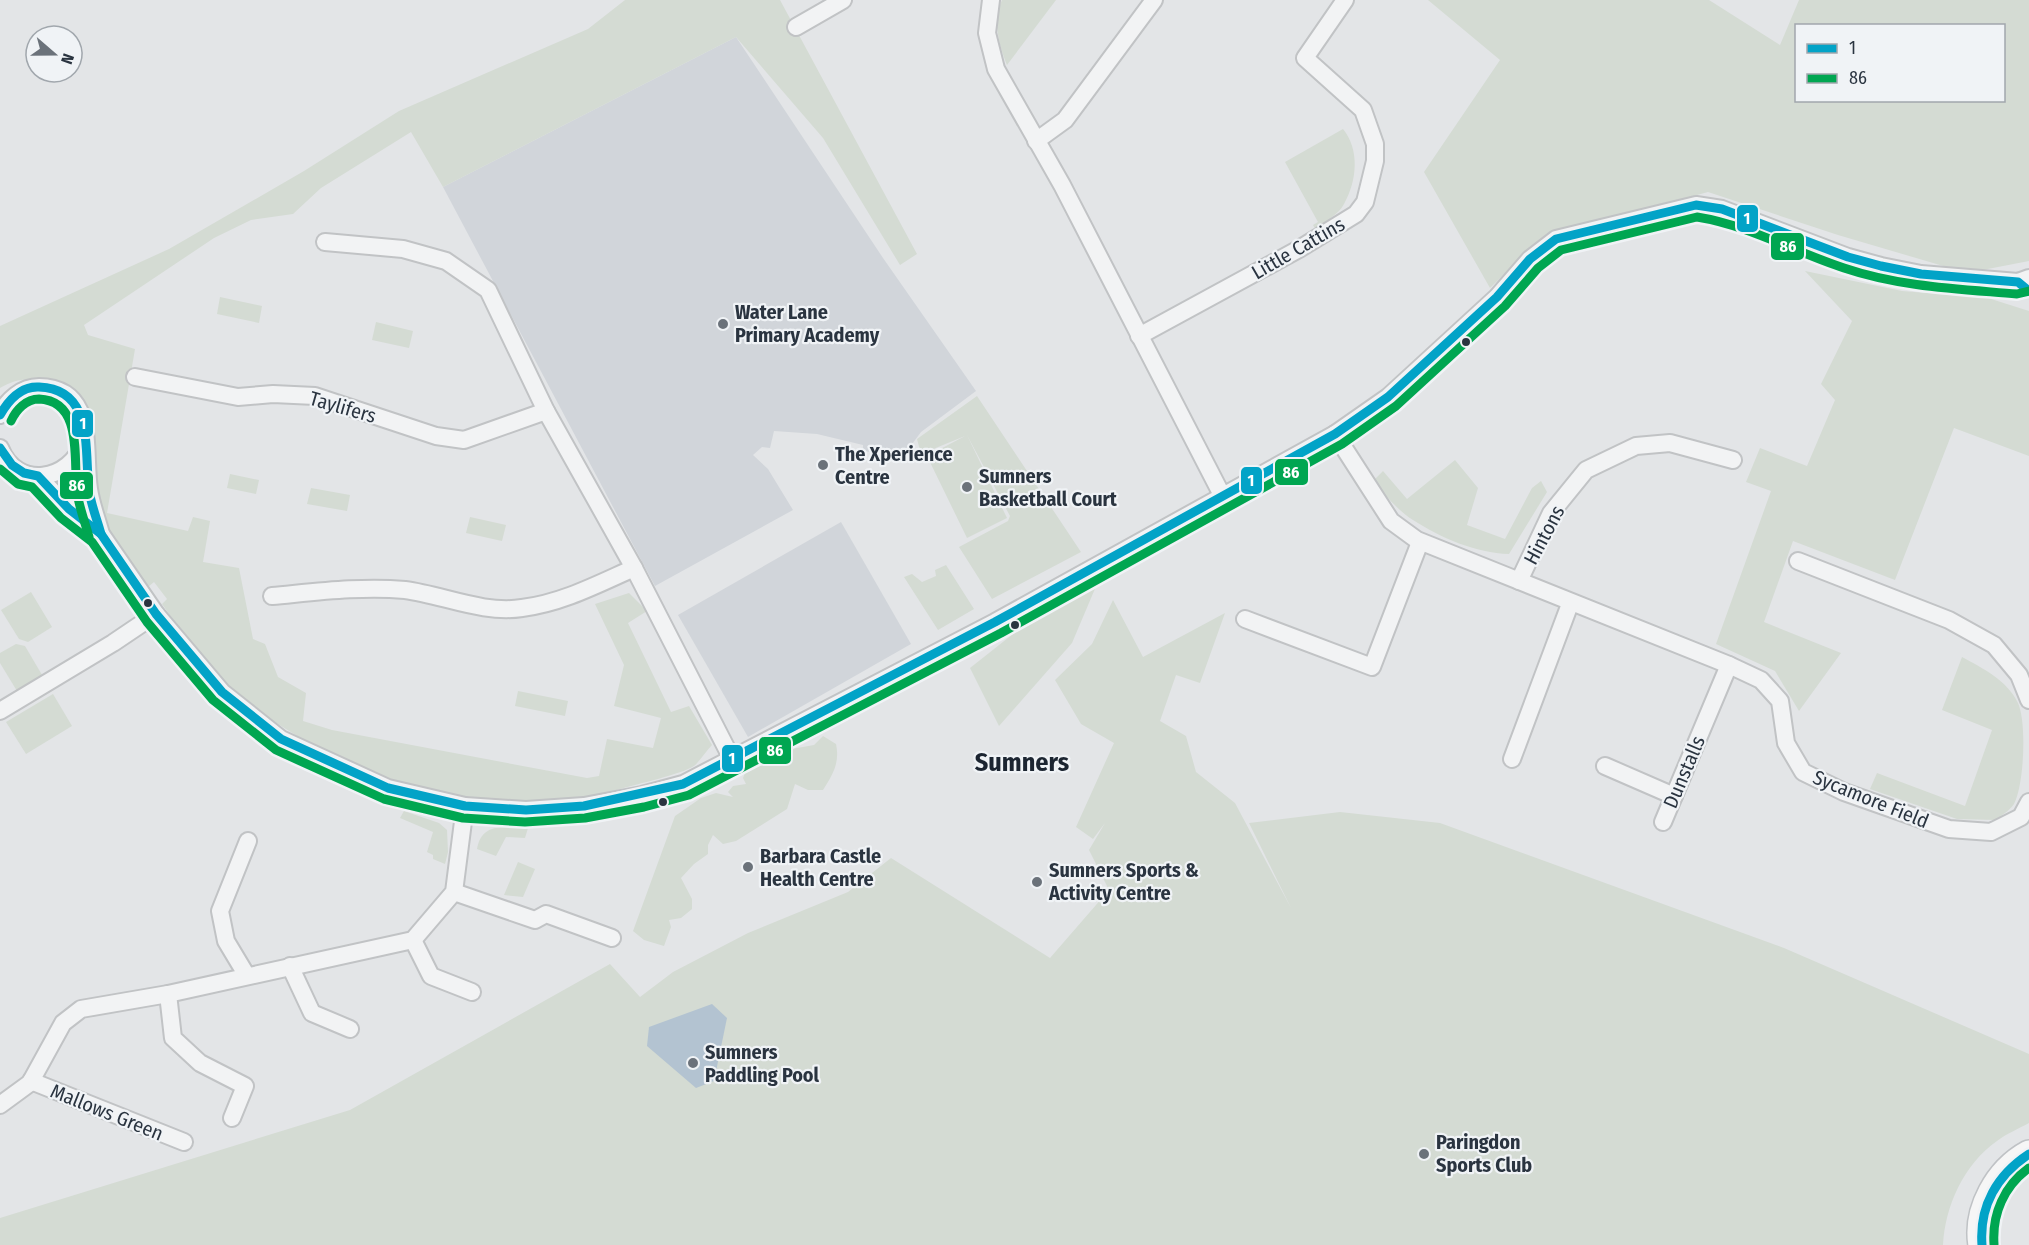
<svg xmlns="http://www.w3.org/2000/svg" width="2029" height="1245" font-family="'Fira Sans Condensed',sans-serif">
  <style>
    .built { fill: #d1d5da }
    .green { fill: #d4dbd3; fill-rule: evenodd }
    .water { fill: #b3c3d1 }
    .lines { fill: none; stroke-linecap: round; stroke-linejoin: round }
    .street-casing { stroke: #c1c3c5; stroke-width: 20 }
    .primary-casing { stroke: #bfc2c5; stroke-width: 30 }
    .street { stroke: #f2f3f4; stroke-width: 16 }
    .primary { stroke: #f6f6f6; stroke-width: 27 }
    .bus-1-casing { stroke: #f0f3f6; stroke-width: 14 }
    .bus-2-casing { stroke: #f0f3f6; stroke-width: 14 }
    .bus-1 { stroke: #02a3c7; stroke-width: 9 }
    .bus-2 { stroke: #00a651; stroke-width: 9 }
    .poi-dot { fill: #6b727a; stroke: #f0f3f6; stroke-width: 2 }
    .bus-dot { fill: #2a3440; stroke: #f0f3f6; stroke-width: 2 }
    .labels { text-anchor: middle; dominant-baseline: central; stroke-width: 4.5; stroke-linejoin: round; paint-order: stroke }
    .street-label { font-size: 20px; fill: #2a3440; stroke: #f0f3f6 }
    .poi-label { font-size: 20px; font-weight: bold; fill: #2a3440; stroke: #f0f3f6; text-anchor: start }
    .district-label { font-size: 26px; font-weight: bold; fill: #1c2531; stroke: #f0f3f6 }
    .line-badge { stroke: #f0f3f6; stroke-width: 2 }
    .badge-label { font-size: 16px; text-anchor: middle; font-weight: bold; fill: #fff }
  </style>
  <rect width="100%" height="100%" fill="#e3e5e7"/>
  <g class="built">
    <polygon points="736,37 883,258 976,391 921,432 904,455 873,447 871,452 863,451 863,445 817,434 774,431 770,448 762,447 753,455 768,469 793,510 655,586 443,187"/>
    <polygon points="841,522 911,644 748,737 678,615"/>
  </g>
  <g class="green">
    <path d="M625 0H780L917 254 900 265 823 138 736 37 443 187 411 132 321 188 293 214 251 220 214 238 84 325 88 335 135 349 107 513 188 531 193 517 210 521 203 562 239 568 253 639 265 644 278 677 306 693 303 721 332 730 587 778 599 776 607 739 653 748 661 718 614 706 624 665 595 604 629 593 647 611 628 623 671 712 689 706 712 745C706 751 700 761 694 766 682 774 637 784 620 789 482 831 315 770 214 673 194 654 178 626 162 604L167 599 154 582 148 587 103 523 85 448 93 442 92 416C66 393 37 365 0 388V326L169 249 304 171 399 111 588 29Z"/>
    <path d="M1002 0H1056L1007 65C999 46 992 20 1002 0Z"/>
    <path d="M1428 0H1709L1780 45 1799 0H2029V261L1967 273 1838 235 1708 192 1554 234 1535 244 1490 288 1424 172 1500 60ZM1796 26H2004V100H1796Z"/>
    <path d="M1343 129C1360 150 1357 181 1344 204 1339 214 1324 222 1316 230L1313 225 1318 222 1285 162Z"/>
    <polygon points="1805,271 1902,291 1988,298 2029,311 2029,456 1954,428 1895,580 1793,541 1764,622 1841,653 1799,711 1775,671 1716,644 1771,491 1746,482 1760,448 1807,466 1835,400 1821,384 1852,321"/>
    <polygon points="220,297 262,306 259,323 217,314"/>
    <polygon points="376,322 413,331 409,348 372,340"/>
    <polygon points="977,396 1081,552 992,599 959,547 1008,521 1010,516 967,435 1007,518 967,538 927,456 965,436 921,454 917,439"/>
    <path d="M1455 460 1478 488 1467 525 1505 539 1532 488 1541 481 1547 492 1509 554C1476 553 1441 538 1413 520 1398 511 1385 494 1372 482L1383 471 1407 499Z"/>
    <polygon points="230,474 259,480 256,494 227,488"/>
    <polygon points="311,488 350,495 347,511 307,504"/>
    <polygon points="470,517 506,525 502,541 466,533"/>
    <polygon points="946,565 974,609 938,630 904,577 912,574 922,582 936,576 935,570"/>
    <polygon points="1097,584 1072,643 999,726 970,668 1013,634"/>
    <polygon points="31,592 52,627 28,642 19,639 1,610"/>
    <path d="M1113 600 1143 657 1225 613 1200 683 1176 675 1160 721 1186 736 1196 772 1235 803 1291 908 1249 823 1340 812 1440 823 1784 948 2029 1054V1123C2018 1129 2006 1134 1997 1141 1964 1164 1945 1206 1943 1245H0V1218L350 1110 610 964 640 997 673 972 748 933 848 892 891 858 1050 958 1109 890 1089 850 1105 823 1093 839 1076 827 1114 743 1081 724 1055 680 1092 644Z"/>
    <polygon points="16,644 25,646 45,680 20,696 0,663 0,653"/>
    <path d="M1962 657C1982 668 2007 680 2018 703 2027 723 2024 785 2014 804 2010 810 2002 815 1996 820L1957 819 1870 789 1877 773 1965 806 1992 730 1942 710Z"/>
    <polygon points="518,691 568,701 565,716 515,706"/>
    <polygon points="53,694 72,726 26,754 6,722"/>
    <path d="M823 736 836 744C840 763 833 774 823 790H808L795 784 787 809 736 841 723 844 713 835 708 845V854L694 864 681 878 692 899V909L681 918 669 920 671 927 664 946 644 940 633 931 675 816 701 798 716 793 733 797 728 792 733 786 746 784 743 778 747 768 774 755 782 761 786 750 814 745Z"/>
    <polygon points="404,811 439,823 447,830 448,852 445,864 433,859 433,855 427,852 433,832 400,818"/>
    <path d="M528 828 525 838 506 837 496 856 477 849C482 821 505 828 528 828Z"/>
    <polygon points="518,862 535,869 523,897 504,895"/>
  </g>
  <polygon class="water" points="712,1004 727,1018 714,1081 696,1088 647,1046 649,1027"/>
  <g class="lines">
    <g class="street-casing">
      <g id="street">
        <polyline points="991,0 987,33 996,69 1062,185 1223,497"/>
        <polyline points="796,27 843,0"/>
        <polyline points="1036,141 1065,120 1154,0"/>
        <polyline points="325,242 403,249 446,261 488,290 546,411 634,568 732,759"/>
        <polyline points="1139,336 1299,249 1356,214 1365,202 1375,161 1375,144 1363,110 1305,58 1345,0"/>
        <polyline points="135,377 238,397 273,394 315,396 436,436 464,440 546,411"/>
        <path d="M0 415C7 400 22 387 39 387 97 388 83 450 89 489 91 504 97 519 101 534"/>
        <polyline points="1335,434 1391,521 1417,540 1729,665 1663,822"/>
        <path d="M0 448C17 491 70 481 84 442"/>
        <polyline points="38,476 69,509 101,534 156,614 222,692 281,739 388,788 465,806 526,810 584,806 642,795 683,784 995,622 1335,434 1388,397 1497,297 1530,259 1556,239 1696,205 1722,209 1848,257 1881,266 1921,274 2018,282 2029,278"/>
        <polyline points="1798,561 1949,620 1994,645 2019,675 2029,700"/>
        <polyline points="1519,581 1551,513 1586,470 1636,446 1670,443 1733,460"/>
        <path d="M272 596C316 592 361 586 405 590 443 595 483 614 522 608 562 603 598 584 634 568"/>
        <polyline points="1245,619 1372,667 1420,542"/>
        <polyline points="1729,665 1761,680 1780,701 1786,743 1803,772 1844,792 1949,829 1991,832 2021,817 2029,802"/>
        <polyline points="0,711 113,643 156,614"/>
        <polyline points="1512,759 1570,604"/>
        <polyline points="1605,766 1674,796"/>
        <polyline points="454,892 535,920 546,914 612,938"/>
        <polyline points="413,940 431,976 472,992"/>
        <polyline points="290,966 312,1013 350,1029"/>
        <polyline points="247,976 226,941 220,911 248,841"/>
        <polyline points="168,994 173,1038 200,1063 245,1086 232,1118"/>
        <polyline points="31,1081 184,1142"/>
        <polyline points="0,1105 30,1083 63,1023 81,1009 168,994 413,940 454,892 465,806"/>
      </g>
    </g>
    <g class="primary-casing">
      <path id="primary" d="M1982 1245C1976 1210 1998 1171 2029 1154"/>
    </g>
    <use href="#street" class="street"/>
    <use href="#primary" class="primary"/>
    <g class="bus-1-casing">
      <g id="bus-1">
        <path d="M0 415C8 401 21 386 39 387 95 389 84 451 89 490 91 505 97 519 101 534"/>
        <polyline points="0,448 12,465 24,473 38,476 69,509 101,534 156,614 222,692 281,739 388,788 465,806 526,810 584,806 683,784 995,622 1335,434 1388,397 1497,297 1530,259 1556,239 1696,205 1722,209 1848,257 1881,266 1921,274 2018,282 2029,291"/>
        <path d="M1982 1245C1979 1206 1997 1175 2029 1154"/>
      </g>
    </g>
    <g class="bus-2-casing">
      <g id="bus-2">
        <path d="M11 421C16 410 26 399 39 399 84 401 73 461 77 492 79 507 85 522 89 537"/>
        <path d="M0 469 18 484 32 487 61 518 92 542 147 622 213 700 276 750 384 799 463 818 525 822 585 818 644 807 689 795 1001 633 1342 444 1396 406 1505 306 1538 268 1561 250 1697 217C1748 225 1795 252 1844 268 1900 287 1959 289 2017 294L2029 291"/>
        <path d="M1994 1244C1992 1214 2004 1186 2029 1168"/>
      </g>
    </g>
    <use href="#bus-1" class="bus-1"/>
    <use href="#bus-2" class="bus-2"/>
  </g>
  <g class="poi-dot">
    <circle cx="723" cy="324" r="6"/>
    <circle cx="823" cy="465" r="6"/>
    <circle cx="967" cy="487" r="6"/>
    <circle cx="748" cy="867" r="6"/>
    <circle cx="1037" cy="882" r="6"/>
    <circle cx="693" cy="1063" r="6"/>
    <circle cx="1424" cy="1154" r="6"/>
  </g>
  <g class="bus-dot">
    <circle cx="1466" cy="342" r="5"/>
    <circle cx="148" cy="603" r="5"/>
    <circle cx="1015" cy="625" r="5"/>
    <circle cx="663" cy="802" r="5"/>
  </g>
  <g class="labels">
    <g class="street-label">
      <text transform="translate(1298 248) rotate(-30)">Little Cattins</text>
      <text transform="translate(343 407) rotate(16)">Taylifers</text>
      <text transform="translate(1544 535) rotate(-62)">Hintons</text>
      <text transform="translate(1684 772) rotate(-67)">Dunstalls</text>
      <text transform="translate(1871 799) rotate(22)">Sycamore Field</text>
      <text transform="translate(107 1112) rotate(22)">Mallows Green</text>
    </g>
    <g class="poi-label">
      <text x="735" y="312">Water Lane<tspan x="735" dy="23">Primary Academy</tspan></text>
      <text x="835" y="454">The Xperience<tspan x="835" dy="23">Centre</tspan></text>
      <text x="979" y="476">Sumners<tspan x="979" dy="23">Basketball Court</tspan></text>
      <text x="760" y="856">Barbara Castle<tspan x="760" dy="23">Health Centre</tspan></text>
      <text x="1049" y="870">Sumners Sports &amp;<tspan x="1049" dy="23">Activity Centre</tspan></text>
      <text x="705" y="1052">Sumners<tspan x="705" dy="23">Paddling Pool</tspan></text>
      <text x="1436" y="1142">Paringdon<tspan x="1436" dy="23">Sports Club</tspan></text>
    </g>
    <g class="district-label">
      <text x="1022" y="762">Sumners</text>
    </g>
  </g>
  <g class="line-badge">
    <rect x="1736" y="204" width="23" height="29" rx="6" fill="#02a3c7"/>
    <rect x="1770" y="232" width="35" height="29" rx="6" fill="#00a651"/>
    <rect x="71" y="409" width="23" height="29" rx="6" fill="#02a3c7"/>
    <rect x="1274" y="458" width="35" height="28" rx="6" fill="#00a651"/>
    <rect x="1240" y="466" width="23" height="29" rx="6" fill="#02a3c7"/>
    <rect x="59" y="471" width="35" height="29" rx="6" fill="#00a651"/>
    <rect x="758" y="736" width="34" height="29" rx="6" fill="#00a651"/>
    <rect x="721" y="744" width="23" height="29" rx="6" fill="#02a3c7"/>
  </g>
  <g class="badge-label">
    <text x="1747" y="224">1</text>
    <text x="1788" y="252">86</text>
    <text x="83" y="429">1</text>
    <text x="1291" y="478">86</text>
    <text x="1251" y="486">1</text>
    <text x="77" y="491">86</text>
    <text x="775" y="756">86</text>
    <text x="732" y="764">1</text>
  </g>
  <rect x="1795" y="24" width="210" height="78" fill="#f0f3f6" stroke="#a1a7ad" stroke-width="1.5"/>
  <rect x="1807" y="44" width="30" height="9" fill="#02a3c7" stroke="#a1a7ad" stroke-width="1.5"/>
  <text x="1849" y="54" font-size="18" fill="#2a3440">1</text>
  <rect x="1807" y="74" width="30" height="9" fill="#00a651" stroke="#a1a7ad" stroke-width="1.5"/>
  <text x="1849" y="84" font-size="18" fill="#2a3440">86</text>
  <g transform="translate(54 54) rotate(110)"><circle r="28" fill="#f0f3f6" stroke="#a1a7ad" stroke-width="1.5"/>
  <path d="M0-4.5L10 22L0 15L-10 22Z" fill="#6b727a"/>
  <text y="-9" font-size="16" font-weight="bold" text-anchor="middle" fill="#2a3440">N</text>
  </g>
</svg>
